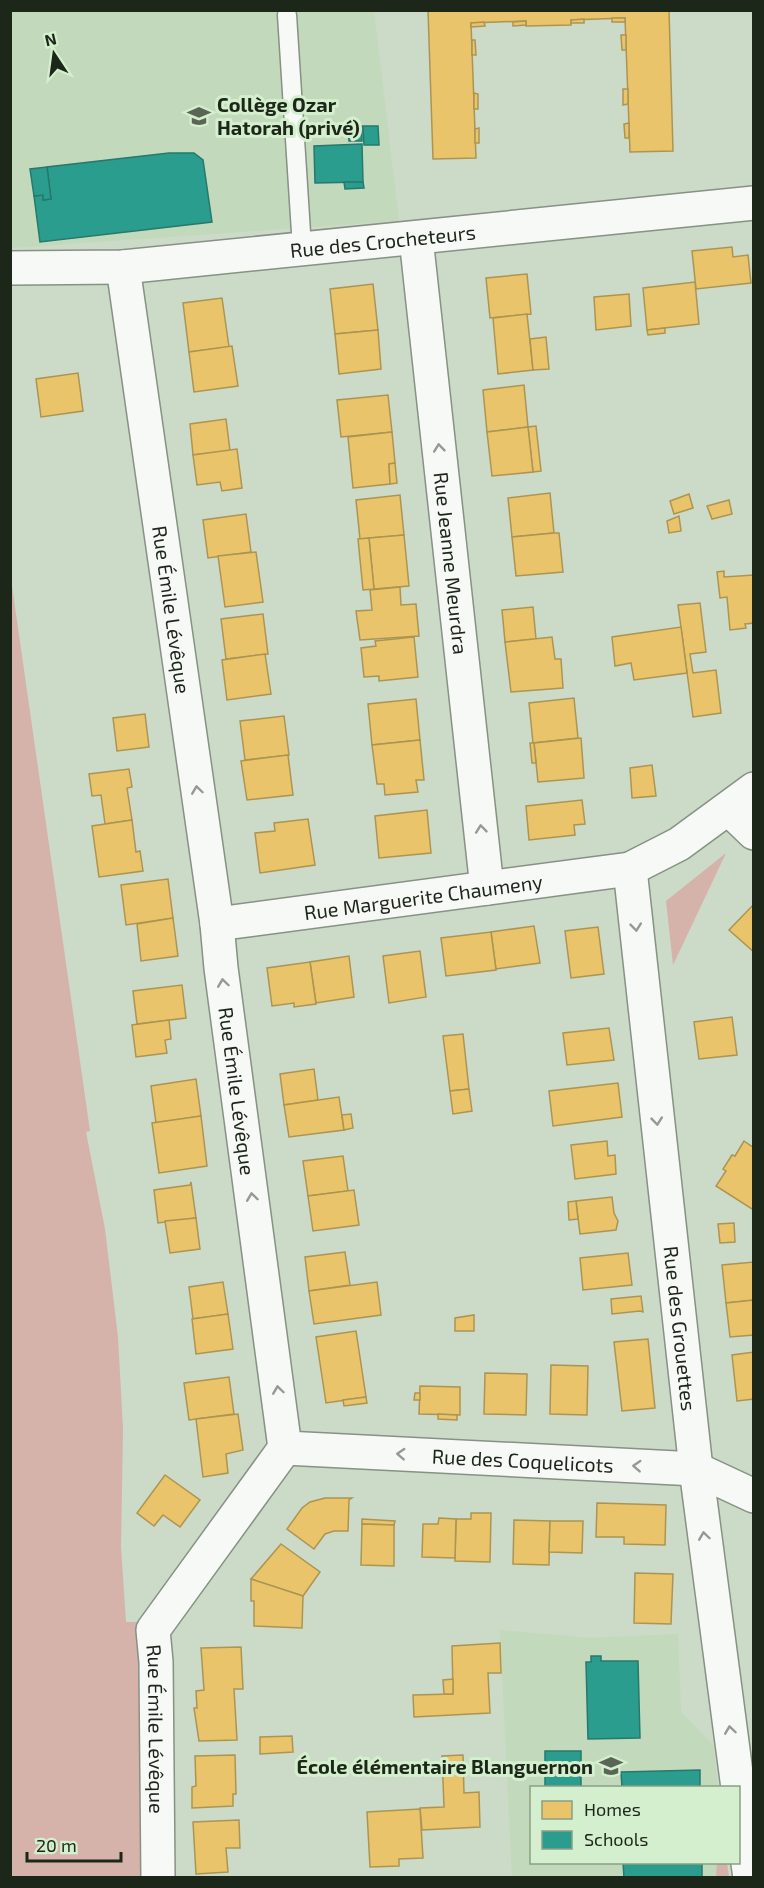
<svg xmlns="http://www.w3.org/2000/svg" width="764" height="1888" font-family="'Exo 2',sans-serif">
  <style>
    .built { fill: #c2d9bb }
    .green { fill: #d5b2aa }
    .homes { fill: #e9c46a; stroke: #ac9552; stroke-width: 1.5 }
    .schools { fill: #2a9d8f; stroke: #26796c; stroke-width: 1.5 }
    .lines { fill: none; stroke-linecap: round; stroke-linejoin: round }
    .lane-casing { stroke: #879184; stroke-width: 21 }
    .street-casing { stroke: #879184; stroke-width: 36 }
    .lane { stroke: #f7f9f7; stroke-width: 18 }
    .street { stroke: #f7f9f7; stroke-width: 33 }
    .oneway { stroke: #949a93 }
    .labels { text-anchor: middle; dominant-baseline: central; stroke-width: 6; stroke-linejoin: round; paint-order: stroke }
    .poi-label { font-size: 20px; font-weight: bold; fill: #1c2619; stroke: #d4efcd; text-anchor: start }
    .street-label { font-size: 20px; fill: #1c2619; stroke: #d4efcd }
  </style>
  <rect width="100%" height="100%" fill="#ccdac8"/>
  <g class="built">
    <polygon points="11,11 374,11 399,221 11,248"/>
    <polygon points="500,1630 590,1638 678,1634 681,1712 713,1745 718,1787 532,1788 532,1862 727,1863 729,1877 512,1877"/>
  </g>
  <g class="green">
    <polygon points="10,572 90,1131 86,1132 105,1229 118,1337 123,1429 121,1547 126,1622 136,1622 145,1626 150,1877 11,1877"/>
    <polygon points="726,853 673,965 666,901"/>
    <polygon points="717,1863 727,1863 729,1877 716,1877"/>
  </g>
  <g class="homes">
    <polygon points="428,10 669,10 673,151 630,152 625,18 571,20 571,25 526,26 526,21 471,23 476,158 433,159"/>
    <rect x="612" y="18" width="13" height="4"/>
    <polygon points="584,19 584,23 571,23 571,20"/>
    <polygon points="526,21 526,25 513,26 513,22"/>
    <polygon points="484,22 485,26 471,27 471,23"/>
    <polygon points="621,35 626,35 626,50 622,50"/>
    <polygon points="472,40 475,40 476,55 472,55"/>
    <polygon points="623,89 628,89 628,104 623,105"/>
    <polygon points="474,93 478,94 478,109 474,109"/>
    <polygon points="629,123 629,138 625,138 624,124"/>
    <polygon points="479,128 479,143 475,143 475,129"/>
    <polygon points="732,247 733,257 748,255 751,283 696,289 692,251"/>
    <polygon points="527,274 531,314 490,318 486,278"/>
    <polygon points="695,282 699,324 647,330 643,288"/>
    <polygon points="373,284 378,330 335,334 330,289"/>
    <polygon points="629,294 631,326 596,330 594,297"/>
    <polygon points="222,298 229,347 189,352 183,303"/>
    <polygon points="527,314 533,370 498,374 493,318"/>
    <polygon points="665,328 665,333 648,335 647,330"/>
    <polygon points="378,330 381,369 339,374 335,334"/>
    <polygon points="546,337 549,369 533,370 530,339"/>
    <polygon points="232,346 238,386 194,392 189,352"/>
    <polygon points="78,373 83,411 41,417 36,379"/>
    <polygon points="524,385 528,427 487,432 483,390"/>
    <polygon points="388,395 392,432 341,437 337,400"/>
    <polygon points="226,419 230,451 193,455 190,424"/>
    <polygon points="536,426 541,471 533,472 528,427"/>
    <polygon points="528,427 533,472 492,476 487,432"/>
    <polygon points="392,432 395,463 389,464 390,484 353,488 348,437"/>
    <polygon points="237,449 242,488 222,491 220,482 197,485 193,455"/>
    <polygon points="395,463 397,483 390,484 389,464"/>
    <polygon points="550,493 554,533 512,537 508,498"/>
    <polygon points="689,494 693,508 674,514 670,501"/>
    <polygon points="400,495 404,535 360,539 356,500"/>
    <polygon points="729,500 732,514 712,519 707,506"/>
    <polygon points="246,514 251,552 208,558 203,520"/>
    <polygon points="679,516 681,531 669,533 667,521"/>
    <polygon points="554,533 559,533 563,572 516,576 512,537"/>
    <polygon points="404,535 409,586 374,589 369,538"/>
    <polygon points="369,538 374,589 363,590 358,539"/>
    <polygon points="256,552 263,602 225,607 218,556"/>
    <polygon points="724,571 724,577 754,575 754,623 745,624 746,628 730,630 727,597 720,598 717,572"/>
    <polygon points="400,587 401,605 416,604 419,636 360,640 356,611 372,610 370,590"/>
    <polygon points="700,603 706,652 690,654 693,673 716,670 721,713 693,717 678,605"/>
    <polygon points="533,607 536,639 505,642 502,610"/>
    <polygon points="263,614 268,654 226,659 221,619"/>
    <polygon points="681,627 687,673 634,680 631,663 615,666 612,637"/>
    <polygon points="414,637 418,677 379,681 379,676 364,677 361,648 376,646 375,641"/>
    <polygon points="552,637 555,659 561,659 563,688 511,692 505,642"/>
    <polygon points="265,654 271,694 227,700 222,660"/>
    <polygon points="574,698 578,738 533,743 529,703"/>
    <polygon points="416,699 420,740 372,745 368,704"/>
    <polygon points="145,714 149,747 117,751 113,718"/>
    <polygon points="284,716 289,755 245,760 240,721"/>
    <polygon points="581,738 584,778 538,782 534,743"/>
    <polygon points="420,740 424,780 416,780 418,792 385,795 384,784 377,784 372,745"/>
    <polygon points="530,743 534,743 536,763 532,763"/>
    <polygon points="288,755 293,795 247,800 241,761"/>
    <polygon points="652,765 656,796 632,798 630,768"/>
    <polygon points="129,769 132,787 127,788 132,820 105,824 101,795 92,796 89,774"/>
    <polygon points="582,800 585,824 574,825 575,835 529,840 526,806"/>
    <polygon points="427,810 431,853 379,858 375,816"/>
    <polygon points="308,819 315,865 260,873 255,833 275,831 274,823"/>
    <polygon points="132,820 136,852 140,851 143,871 99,877 92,826"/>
    <polygon points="168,879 173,918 126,925 121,885"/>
    <polygon points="754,904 754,952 729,930"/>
    <polygon points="173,918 178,956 141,961 137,924"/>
    <polygon points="534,926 540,963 496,969 491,932"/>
    <polygon points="598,927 604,974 571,978 565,931"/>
    <polygon points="491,932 496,970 446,976 441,938"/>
    <polygon points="420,951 426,997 389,1003 383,956"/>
    <polygon points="349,956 354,997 316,1003 310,962"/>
    <polygon points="310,962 316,1004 294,1007 294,1003 272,1006 267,968"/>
    <polygon points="182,985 186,1018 137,1024 133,991"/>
    <polygon points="732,1017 737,1055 699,1059 694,1022"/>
    <polygon points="169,1020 171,1039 165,1040 167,1053 136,1057 132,1025"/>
    <polygon points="609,1028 614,1060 567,1065 563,1033"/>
    <polygon points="463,1034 469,1089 450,1091 443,1036"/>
    <polygon points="314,1069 318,1100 284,1105 280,1074"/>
    <polygon points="196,1079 201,1116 156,1123 151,1086"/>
    <polygon points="618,1083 622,1117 553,1126 549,1091"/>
    <polygon points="469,1089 472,1111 453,1114 450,1091"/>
    <polygon points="339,1097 344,1130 289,1137 284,1105"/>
    <polygon points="351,1114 353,1128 344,1130 342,1115"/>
    <polygon points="201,1116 207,1166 159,1173 152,1123"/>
    <polygon points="607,1141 608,1156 615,1155 616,1174 575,1179 571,1145"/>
    <polygon points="744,1141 754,1148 754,1206 752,1209 716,1186 726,1171 723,1169 732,1155 735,1156"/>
    <polygon points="343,1156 348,1191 308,1196 303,1161"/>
    <polygon points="191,1182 196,1218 158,1223 154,1190 190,1185"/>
    <polygon points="354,1190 359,1225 313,1231 308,1196"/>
    <polygon points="612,1197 614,1213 618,1221 616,1230 580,1234 576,1201"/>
    <polygon points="576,1201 578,1219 569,1220 568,1202"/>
    <polygon points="196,1218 200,1249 170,1253 165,1221"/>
    <polygon points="734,1223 735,1242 720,1243 718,1224"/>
    <polygon points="345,1252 350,1285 309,1291 305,1257"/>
    <polygon points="628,1253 632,1285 583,1290 580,1258"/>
    <polygon points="754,1262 754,1300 726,1303 722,1265"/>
    <polygon points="223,1282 228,1314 193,1319 189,1287"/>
    <polygon points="377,1282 381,1315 314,1324 309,1291"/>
    <polygon points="641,1296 643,1312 640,1311 612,1314 611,1299"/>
    <polygon points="754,1300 754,1335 730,1337 726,1303"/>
    <polygon points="228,1314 233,1349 196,1354 192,1319"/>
    <polygon points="474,1315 474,1331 455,1331 455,1318"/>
    <polygon points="356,1331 366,1397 326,1403 316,1337"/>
    <polygon points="648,1339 655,1408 622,1411 614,1342"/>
    <polygon points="754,1352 754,1399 737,1401 732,1355"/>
    <polygon points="551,1365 588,1366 587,1415 550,1414"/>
    <polygon points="485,1373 527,1374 526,1415 484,1414"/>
    <polygon points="229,1377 234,1414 189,1420 184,1383"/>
    <polygon points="420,1386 460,1387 460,1415 419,1414"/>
    <polygon points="415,1393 420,1393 420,1400 414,1400"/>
    <polygon points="366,1397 367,1403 344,1406 343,1400"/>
    <polygon points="238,1414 243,1450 226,1454 228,1473 203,1477 196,1419"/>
    <polygon points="438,1414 457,1415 457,1420 438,1419"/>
    <polygon points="165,1475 200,1500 180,1527 163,1515 154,1526 137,1513"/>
    <polygon points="352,1498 349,1500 348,1531 334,1531 325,1534 314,1549 287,1529 302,1508 310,1502 325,1498"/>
    <polygon points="597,1503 666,1505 665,1545 624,1544 624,1537 596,1537"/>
    <polygon points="471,1513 491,1513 490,1562 455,1561 456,1519 471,1519"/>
    <polygon points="439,1518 456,1519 455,1558 422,1557 423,1524 438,1524"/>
    <polygon points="362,1519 395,1521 394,1525 362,1524"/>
    <polygon points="514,1520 550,1521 549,1565 513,1564"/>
    <polygon points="550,1521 583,1521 582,1553 549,1552"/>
    <polygon points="362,1524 394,1525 394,1566 361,1565"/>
    <polygon points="281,1544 320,1572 303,1596 251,1579"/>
    <polygon points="635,1573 673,1574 671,1624 634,1623"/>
    <polygon points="251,1579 303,1596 302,1628 254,1626 254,1601 251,1601"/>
    <polygon points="500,1643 501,1673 488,1673 490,1713 414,1717 413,1695 453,1694 452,1646"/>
    <polygon points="241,1647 243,1689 234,1689 237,1740 199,1741 194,1708 197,1708 196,1691 204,1690 201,1648"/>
    <polygon points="453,1679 453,1694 444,1694 443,1680"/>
    <polygon points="292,1736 293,1752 260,1754 260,1737"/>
    <polygon points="235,1755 236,1794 233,1794 233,1806 192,1808 192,1787 196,1786 195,1756"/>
    <polygon points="463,1755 464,1793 479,1792 480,1827 422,1830 420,1808 444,1807 442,1756"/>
    <polygon points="420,1809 423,1858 399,1859 399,1866 370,1867 367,1812"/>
    <polygon points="239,1820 240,1848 226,1848 228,1872 196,1874 193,1822"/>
  </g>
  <g class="schools">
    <polygon points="362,126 362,141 349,141 348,127"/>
    <polygon points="363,126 378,126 379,145 364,145"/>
    <polygon points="362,144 363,182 315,183 314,146"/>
    <polygon points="169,153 194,153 203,160 212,222 40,242 34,196 43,195 43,200 51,199 47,167"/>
    <polygon points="47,167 51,199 43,200 43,195 34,196 30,169"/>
    <polygon points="344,182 363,182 364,188 345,189"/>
    <polygon points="591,1656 601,1656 601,1661 638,1661 640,1738 588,1739 586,1662 591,1662"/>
    <rect x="545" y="1751" width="36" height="37"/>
    <polygon points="700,1770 700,1788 622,1788 621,1772"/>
    <polygon points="623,1862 702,1862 702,1878 624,1878"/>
  </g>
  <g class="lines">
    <g class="lane-casing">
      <polyline id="lane" points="287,15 302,248"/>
    </g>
    <g class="street-casing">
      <g id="street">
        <path id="s1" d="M416 238 487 888"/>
        <path id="s2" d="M123 267 217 924 221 968 285 1448 153 1630 156 1662 158 1878"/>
        <path id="s3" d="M10 268 123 267 754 203"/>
        <polyline points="729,809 754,833"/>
        <path id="s4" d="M630 869 696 1469 738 1788"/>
        <path id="s5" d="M217 924 630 869 679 844 754 789"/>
        <path id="s6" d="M285 1448 696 1469 754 1496"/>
        <polyline points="738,1789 750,1878"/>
      </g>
    </g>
    <use href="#lane" class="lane"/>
    <use href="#street" class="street"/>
  </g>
  <defs><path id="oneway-chevron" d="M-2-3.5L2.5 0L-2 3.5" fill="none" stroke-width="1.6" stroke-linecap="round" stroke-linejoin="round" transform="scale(1.5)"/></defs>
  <g class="oneway">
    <use href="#oneway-chevron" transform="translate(439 448) rotate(-96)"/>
    <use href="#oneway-chevron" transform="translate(197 790) rotate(-98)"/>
    <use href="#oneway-chevron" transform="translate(481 829) rotate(-96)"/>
    <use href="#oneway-chevron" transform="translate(636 927) rotate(84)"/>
    <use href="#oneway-chevron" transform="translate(223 983) rotate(-98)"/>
    <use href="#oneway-chevron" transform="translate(657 1121) rotate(84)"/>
    <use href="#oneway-chevron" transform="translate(252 1197) rotate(-98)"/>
    <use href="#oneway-chevron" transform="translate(278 1390) rotate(-98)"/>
    <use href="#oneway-chevron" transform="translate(401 1454) rotate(-177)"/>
    <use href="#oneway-chevron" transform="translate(637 1466) rotate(-177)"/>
    <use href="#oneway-chevron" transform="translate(704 1536) rotate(-98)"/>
    <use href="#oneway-chevron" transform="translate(730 1730) rotate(-98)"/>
  </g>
  <defs>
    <g id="school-bare" transform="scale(1.8)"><path d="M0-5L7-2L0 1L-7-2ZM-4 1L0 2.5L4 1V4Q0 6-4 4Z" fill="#5a6556" stroke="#d4efcd" stroke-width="2.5" paint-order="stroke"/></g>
  </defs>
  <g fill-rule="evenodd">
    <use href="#school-bare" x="199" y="116"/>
    <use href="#school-bare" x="611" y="1766"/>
  </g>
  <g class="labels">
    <g class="poi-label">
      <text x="217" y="104">Collège Ozar<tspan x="217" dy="23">Hatorah (privé)</tspan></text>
      <text x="593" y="1766" text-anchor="end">École élémentaire Blanguernon</text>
    </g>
    <g class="street-label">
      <text stroke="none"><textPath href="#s3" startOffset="374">Rue des Crocheteurs</textPath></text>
      <text stroke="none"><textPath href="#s1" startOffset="327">Rue Jeanne Meurdra</textPath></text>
      <text stroke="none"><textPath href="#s2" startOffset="346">Rue Émile Lévêque</textPath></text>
      <text stroke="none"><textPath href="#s5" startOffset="208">Rue Marguerite Chaumeny</textPath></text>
      <text stroke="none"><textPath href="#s2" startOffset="832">Rue Émile Lévêque</textPath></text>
      <text stroke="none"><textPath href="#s4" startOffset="462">Rue des Grouettes</textPath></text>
      <text stroke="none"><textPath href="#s6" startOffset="238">Rue des Coquelicots</textPath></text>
      <text stroke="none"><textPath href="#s2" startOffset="1516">Rue Émile Lévêque</textPath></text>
    </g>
  </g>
  <rect width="764" height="1888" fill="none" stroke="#1c2619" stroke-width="24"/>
  <rect x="530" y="1786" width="210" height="78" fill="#d4efcd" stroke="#8a9f85" stroke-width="1.5"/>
  <rect x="542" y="1801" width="30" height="18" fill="#e9c46a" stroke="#8a9f85" stroke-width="1.5"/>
  <text x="584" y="1816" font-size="18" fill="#1c2619">Homes</text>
  <rect x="542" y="1831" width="30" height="18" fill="#2a9d8f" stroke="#8a9f85" stroke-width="1.5"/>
  <text x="584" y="1846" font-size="18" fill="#1c2619">Schools</text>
  <g transform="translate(54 54) rotate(347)" stroke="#d4efcd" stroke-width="4.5" paint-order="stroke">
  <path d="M0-4.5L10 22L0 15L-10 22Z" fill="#1c2619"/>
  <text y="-9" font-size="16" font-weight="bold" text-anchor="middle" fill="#1c2619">N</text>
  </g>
  <path d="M27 1852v9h94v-9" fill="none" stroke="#1c2619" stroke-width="3"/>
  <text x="36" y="1852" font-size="18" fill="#1c2619" stroke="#d4efcd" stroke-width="4.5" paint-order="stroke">20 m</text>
</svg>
